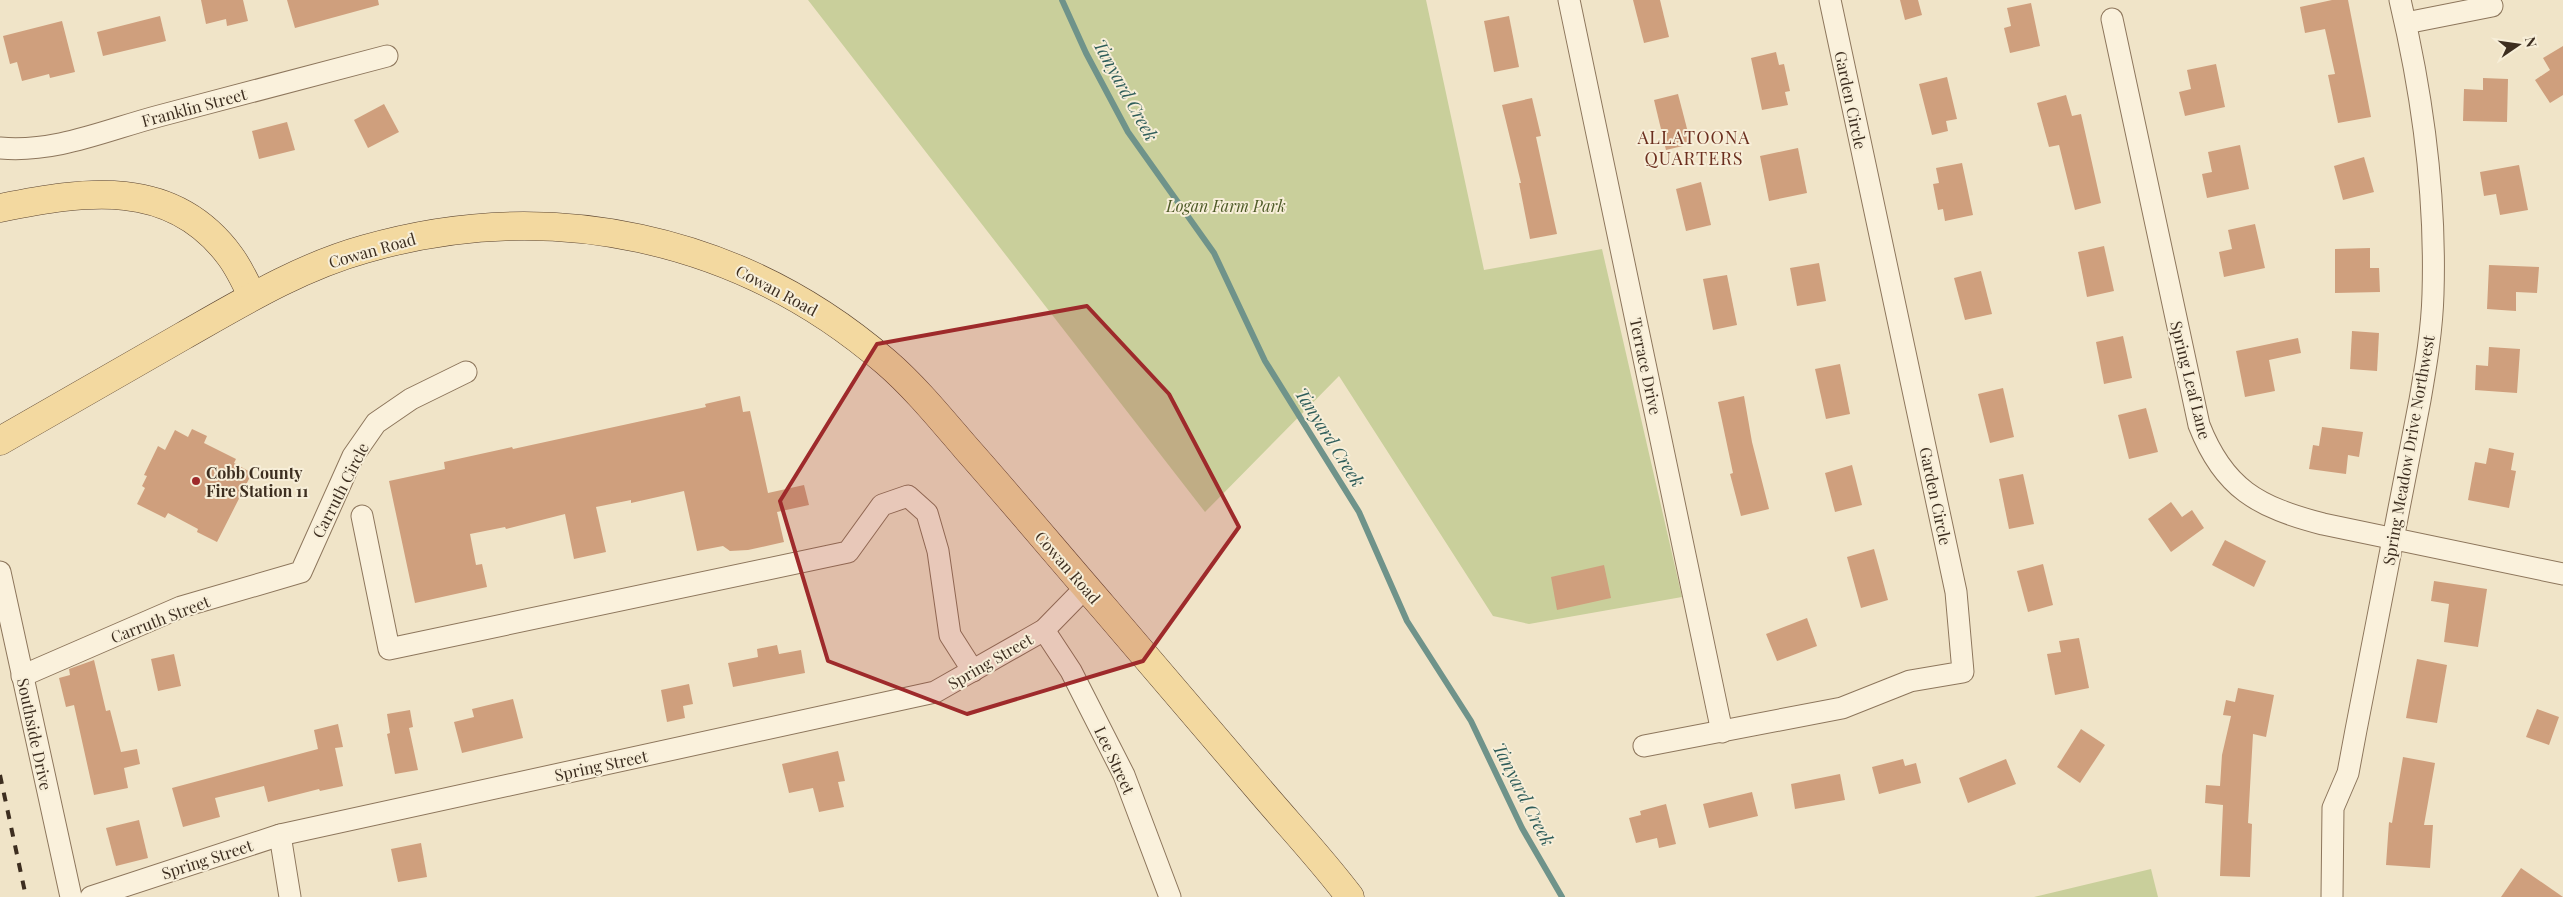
<svg xmlns="http://www.w3.org/2000/svg" width="2563" height="897" font-family="'Playfair Display',serif">
  <style>
    .green { fill: #c9cf9b }
    .lines { fill: none; stroke-linecap: round; stroke-linejoin: round }
    .stream { stroke: #6f938a; stroke-width: 6 }
    .building { fill: #cf9f7d }
    .minor-casing { stroke: #8d765c; stroke-width: 23 }
    .major-casing { stroke: #5b4430; stroke-width: 29 }
    .minor { stroke: #faf1dc; stroke-width: 21 }
    .major { stroke: #f3d9a0; stroke-width: 28 }
    .rail { stroke: #3d2e20; stroke-width: 4; stroke-dasharray: 9 9; stroke-linecap: butt }
    .marked { fill: #9e2a2b; fill-opacity: 0.2; stroke: #9e2a2b; stroke-width: 4; stroke-linejoin: round }
    .poi-dot { fill: #9e2a2b; stroke: #f7eed8; stroke-width: 2 }
    .labels { text-anchor: middle; dominant-baseline: central; stroke-width: 4; stroke-linejoin: round; paint-order: stroke }
    .street-label { font-size: 16px; fill: #3d2e20; stroke: #f7eed8 }
    .park-label { font-size: 16px; font-style: italic; fill: #4d5a26; stroke: #f7eed8 }
    .poi-label { font-size: 16px; font-weight: bold; fill: #3d2e20; stroke: #f7eed8; text-anchor: start }
    .water-label { font-size: 18px; font-style: italic; fill: #2f5d5a; stroke: #f7eed8 }
    .neighbourhood-label { font-size: 18px; letter-spacing: 1px; fill: #6b2e1e; stroke: #f7eed8 }
  </style>
  <rect width="100%" height="100%" fill="#f0e4c8"/>
  <g class="green">
    <polygon points="808,0 1426,0 1484,270 1602,249 1682,597 1529,624 1493,616 1339,376 1205,512"/>
    <polygon points="2151,869 2158,897 2034,897"/>
  </g>
  <g class="lines">
    <polyline class="stream" points="1062,0 1086,53 1128,132 1214,253 1265,361 1359,512 1407,621 1471,721 1522,828 1562,897"/>
  </g>
  <g class="building">
    <polygon points="201,0 243,0 248,21 227,26 226,19 206,24"/>
    <polygon points="287,0 378,0 379,5 295,28"/>
    <polygon points="1633,0 1660,0 1669,37 1644,43"/>
    <polygon points="1900,0 1918,0 1922,15 1905,20"/>
    <polygon points="2332,0 2348,0 2371,117 2338,123 2328,75 2335,74 2325,29 2305,33 2300,7"/>
    <polygon points="2031,3 2040,46 2010,53 2004,28 2011,26 2007,8"/>
    <polygon points="160,16 166,41 103,56 97,32"/>
    <polygon points="1509,16 1519,67 1494,72 1484,21"/>
    <polygon points="62,21 75,72 50,78 49,74 22,81 17,62 10,64 3,36"/>
    <polygon points="2563,46 2563,95 2550,103 2535,80 2550,70 2543,58"/>
    <polygon points="1776,52 1779,65 1784,64 1790,91 1785,92 1788,105 1762,110 1751,58"/>
    <polygon points="2216,64 2225,107 2185,116 2179,92 2191,89 2187,70"/>
    <polygon points="1947,77 1957,119 1946,121 1948,131 1932,135 1919,84"/>
    <polygon points="2483,78 2508,79 2507,122 2463,121 2464,89 2483,90"/>
    <polygon points="1678,94 1691,144 1666,150 1654,100"/>
    <polygon points="2066,95 2072,116 2081,114 2101,203 2075,210 2059,145 2049,147 2037,103"/>
    <polygon points="1532,98 1541,136 1536,137 1557,234 1530,239 1519,183 1521,183 1502,105"/>
    <polygon points="384,104 399,132 368,148 354,120"/>
    <polygon points="287,122 295,150 259,159 252,131"/>
    <polygon points="2240,145 2249,189 2207,198 2202,174 2212,172 2208,152"/>
    <polygon points="1798,148 1807,193 1769,201 1760,156"/>
    <polygon points="2364,157 2374,192 2343,200 2334,166"/>
    <polygon points="1962,163 1973,215 1945,221 1943,209 1938,210 1933,184 1939,183 1936,168"/>
    <polygon points="2519,165 2528,210 2500,215 2496,194 2484,196 2480,172"/>
    <polygon points="1701,182 1711,225 1686,231 1676,189"/>
    <polygon points="2255,224 2265,268 2224,277 2219,252 2232,249 2228,230"/>
    <polygon points="2104,246 2114,291 2087,297 2078,252"/>
    <polygon points="2370,248 2370,268 2379,268 2380,292 2335,293 2335,249"/>
    <polygon points="1819,263 1826,301 1797,306 1790,268"/>
    <polygon points="2489,265 2539,267 2537,293 2516,292 2516,311 2487,309"/>
    <polygon points="1981,271 1992,314 1965,320 1954,278"/>
    <polygon points="1727,275 1737,325 1713,330 1703,279"/>
    <polygon points="2352,331 2379,333 2377,371 2350,369"/>
    <polygon points="2123,336 2132,378 2104,384 2096,342"/>
    <polygon points="2298,338 2301,353 2269,360 2275,391 2245,397 2236,351"/>
    <polygon points="2489,347 2520,349 2517,393 2475,390 2476,365 2488,366"/>
    <polygon points="1840,364 1850,414 1826,419 1815,369"/>
    <polygon points="2003,388 2014,437 1990,443 1978,394"/>
    <polygon points="740,396 743,412 750,411 768,493 804,485 809,505 777,512 784,542 748,550 730,551 723,546 697,551 684,491 631,503 631,500 596,507 606,552 574,559 565,514 506,529 505,527 470,534 476,565 482,564 487,587 415,603 389,481 445,469 444,462 512,447 513,449 706,407 705,404"/>
    <polygon points="1744,396 1752,442 1769,509 1741,516 1730,474 1733,473 1718,402"/>
    <polygon points="2146,408 2158,452 2129,459 2118,415"/>
    <polygon points="2322,427 2363,432 2359,457 2348,455 2346,474 2309,469 2313,445 2319,446"/>
    <polygon points="192,429 207,436 204,443 236,459 234,463 252,473 217,542 197,532 198,529 168,513 165,518 137,504 145,488 142,486 147,476 144,475 158,446 165,450 175,430 188,437"/>
    <polygon points="2489,448 2514,453 2511,470 2516,471 2509,508 2468,500 2475,462 2486,464"/>
    <polygon points="1852,465 1862,505 1835,512 1825,473"/>
    <polygon points="2023,474 2034,524 2009,529 1999,479"/>
    <polygon points="2171,502 2182,517 2192,510 2204,528 2171,552 2148,519"/>
    <polygon points="2225,540 2266,561 2254,587 2212,565"/>
    <polygon points="1874,549 1888,600 1861,608 1847,557"/>
    <polygon points="2043,564 2053,605 2028,612 2017,571"/>
    <polygon points="1604,565 1611,598 1557,610 1551,577"/>
    <polygon points="2434,581 2487,589 2478,647 2444,642 2449,604 2431,601"/>
    <polygon points="1807,618 1817,646 1777,661 1766,634"/>
    <polygon points="2079,638 2089,688 2055,695 2047,654 2061,652 2059,641"/>
    <polygon points="777,645 779,654 801,650 805,673 733,687 728,663 758,657 757,649"/>
    <polygon points="174,654 181,686 158,691 151,659"/>
    <polygon points="2417,659 2447,665 2437,723 2406,718"/>
    <polygon points="94,660 106,711 110,710 121,752 137,749 140,764 124,768 128,788 94,795 74,705 66,707 59,678 70,675 69,669"/>
    <polygon points="689,684 693,704 683,706 685,718 667,722 661,690"/>
    <polygon points="2238,688 2274,695 2266,737 2253,734 2248,823 2252,824 2250,877 2220,876 2223,805 2205,803 2206,785 2220,786 2222,755 2231,716 2223,715 2226,700 2235,702"/>
    <polygon points="513,699 523,738 462,753 454,722 474,717 472,709"/>
    <polygon points="2537,709 2559,717 2549,745 2526,737"/>
    <polygon points="410,710 413,727 409,728 418,770 395,774 387,734 390,733 387,714"/>
    <polygon points="338,724 343,747 335,748 343,786 320,791 319,789 268,802 264,786 215,798 220,817 183,827 172,788 318,749 314,730"/>
    <polygon points="2081,729 2105,745 2080,783 2057,767"/>
    <polygon points="838,751 845,781 838,782 844,807 819,812 813,788 789,793 782,764"/>
    <polygon points="2403,757 2435,763 2424,825 2433,825 2430,868 2386,865 2389,822 2392,823"/>
    <polygon points="1903,759 1905,766 1916,763 1921,783 1879,794 1872,767"/>
    <polygon points="2006,759 2016,784 1968,803 1959,778"/>
    <polygon points="1840,774 1845,800 1795,809 1791,784"/>
    <polygon points="1752,792 1758,816 1709,828 1703,804"/>
    <polygon points="1666,804 1676,844 1659,848 1657,838 1636,843 1629,818 1641,815 1640,811"/>
    <polygon points="139,820 148,858 116,866 106,828"/>
    <polygon points="421,843 427,877 398,882 391,849"/>
    <polygon points="2521,868 2563,897 2501,897"/>
  </g>
  <g class="lines">
    <g class="minor-casing">
      <g id="minor">
        <polyline points="1569,0 1722,732"/>
        <path d="M2112 19 2199 425C2224 489 2258 507 2323 524L2563 574"/>
        <polyline points="2406,23 2492,6"/>
        <path d="M0 148C56 153 106 130 159 116 235 96 311 76 387 56"/>
        <polyline points="362,516 389,649 848,552 882,505 908,496 927,513 938,551 950,635 973,671"/>
        <polyline points="0,572 71,897"/>
        <polyline points="1044,630 1071,671 1124,775 1170,897"/>
        <polyline points="22,676 181,607 301,572 353,456 376,423 411,399 466,372"/>
        <polyline points="1644,746 1842,708 1910,681 1963,672 1956,592 1830,0"/>
        <polyline points="280,835 290,897"/>
        <polyline points="91,897 280,835 935,692 1044,630 1086,587"/>
        <path d="M2332 897 2333 808 2348 773 2356 730 2420 400C2426 365 2432 330 2433 294 2436 195 2423 97 2400 0"/>
      </g>
    </g>
    <g class="major-casing">
      <g id="major">
        <path d="M0 208C85 191 172 177 230 256 239 268 246 283 252 296"/>
        <path d="M0 441C61 406 122 371 183 336 241 303 300 267 365 249 549 196 740 236 886 362 915 387 941 419 966 448 1013 501 1058 555 1104 608 1157 670 1210 732 1263 794 1292 828 1323 861 1350 897"/>
      </g>
    </g>
    <use href="#minor" class="minor"/>
    <use href="#major" class="major"/>
    <polyline class="rail" points="0,775 26,897"/>
  </g>
  <path class="marked" d="M1087 306 1169 394 1239 527 1143 661 967 714 828 661 780 501 877 344Z"/>
  <circle class="poi-dot" cx="196" cy="481" r="5"/>
  <g class="labels">
    <g class="street-label">
      <text transform="translate(1851 100) rotate(78)">Garden Circle</text>
      <text transform="translate(194 107) rotate(-15)">Franklin Street</text>
      <text transform="translate(372 250) rotate(-16)">Cowan Road</text>
      <text transform="translate(777 290) rotate(28)">Cowan Road</text>
      <text transform="translate(1646 366) rotate(78)">Terrace Drive</text>
      <text transform="translate(2191 380) rotate(76)">Spring Leaf Lane</text>
      <text transform="translate(2408 450) rotate(-80)">Spring Meadow Drive Northwest</text>
      <text transform="translate(340 490) rotate(-63)">Carruth Circle</text>
      <text transform="translate(1936 496) rotate(78)">Garden Circle</text>
      <text transform="translate(1068 567) rotate(49)">Cowan Road</text>
      <text transform="translate(160 619) rotate(-21)">Carruth Street</text>
      <text transform="translate(990 661) rotate(-30)">Spring Street</text>
      <text transform="translate(35 734) rotate(78)">Southside Drive</text>
      <text transform="translate(1115 760) rotate(65)">Lee Street</text>
      <text transform="translate(601 765) rotate(-12)">Spring Street</text>
      <text transform="translate(207 859) rotate(-18)">Spring Street</text>
    </g>
    <g class="park-label">
      <text x="1226" y="205">Logan Farm Park</text>
    </g>
    <g class="poi-label">
      <text x="206" y="472">Cobb County<tspan x="206" dy="18">Fire Station 11</tspan></text>
    </g>
    <g class="water-label">
      <text transform="translate(1126 90) rotate(61)">Tanyard Creek</text>
      <text transform="translate(1330 437) rotate(58)">Tanyard Creek</text>
      <text transform="translate(1524 794) rotate(63)">Tanyard Creek</text>
    </g>
    <g class="neighbourhood-label">
      <text x="1694" y="137">ALLATOONA<tspan x="1694" dy="21">QUARTERS</tspan></text>
    </g>
  </g>
  <g transform="translate(2518 45) rotate(77)" stroke="#f7eed8" stroke-width="4" paint-order="stroke">
  <path d="M0-4L9 19L0 12L-9 19Z" fill="#3d2e20"/>
  <text y="-8" font-size="14" font-weight="bold" text-anchor="middle" fill="#3d2e20">N</text>
  </g>
</svg>
